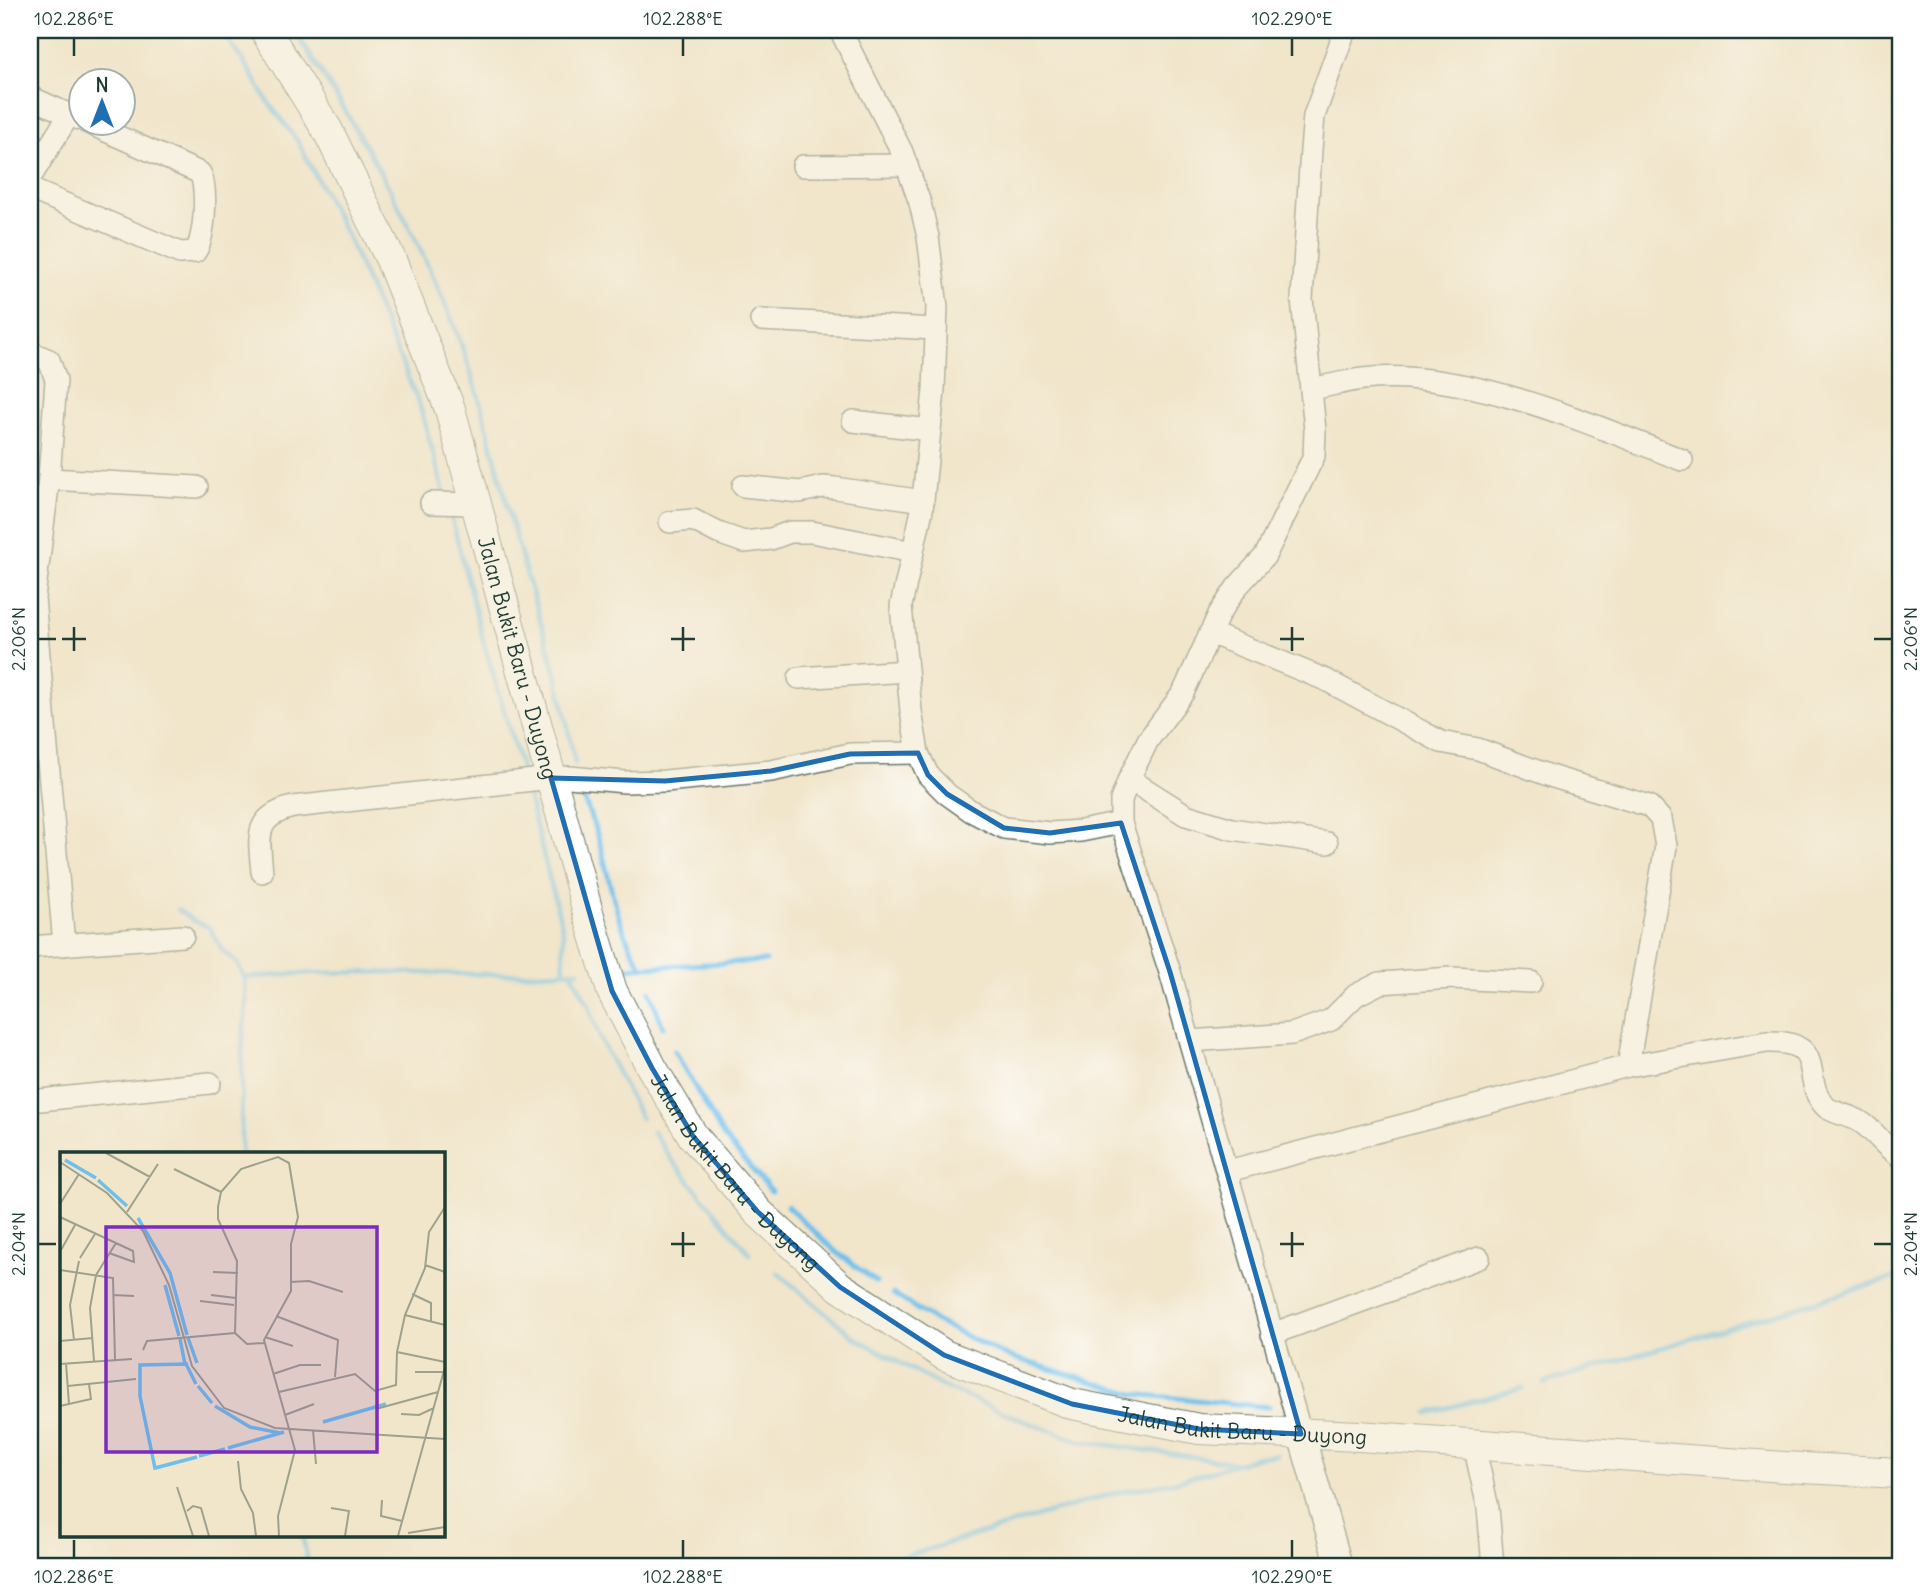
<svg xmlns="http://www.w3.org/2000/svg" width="1930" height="1596" font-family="Delius,sans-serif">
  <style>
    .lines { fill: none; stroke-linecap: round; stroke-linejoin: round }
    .stream { stroke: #6ec0ea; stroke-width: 5 }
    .minor-casing { stroke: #687868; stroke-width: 24 }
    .tertiary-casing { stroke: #687868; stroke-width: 29 }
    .secondary-casing { stroke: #687868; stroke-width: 32 }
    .minor { stroke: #fff; stroke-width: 21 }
    .tertiary { stroke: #fff; stroke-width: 26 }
    .secondary { stroke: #fff; stroke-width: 30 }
    .marked { fill: none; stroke: #1f6fb2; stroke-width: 5; stroke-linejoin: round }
    .ticks { fill: none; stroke: #1f3d34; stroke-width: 2.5 }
    .labels { text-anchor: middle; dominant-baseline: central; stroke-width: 6; stroke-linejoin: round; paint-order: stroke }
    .street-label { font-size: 21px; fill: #1f3d34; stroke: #fff }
    .inset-river { fill: none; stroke: #6ec0ea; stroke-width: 3.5 }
    .inset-road { fill: none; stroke: #9da28e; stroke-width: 2 }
    .view { fill: #7b2cbf; fill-opacity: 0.15; stroke: #7b2cbf; stroke-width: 3.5 }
    .inset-edge { fill: none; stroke: #1f3d34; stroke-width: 3.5 }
    .neatline { fill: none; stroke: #1f3d34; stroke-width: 2.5 }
    .ticks-label { font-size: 18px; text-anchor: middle; fill: #1f3d34 }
  </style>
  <rect width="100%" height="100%" fill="#fff"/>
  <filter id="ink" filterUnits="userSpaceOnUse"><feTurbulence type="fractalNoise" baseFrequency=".0143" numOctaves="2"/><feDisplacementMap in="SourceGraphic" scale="14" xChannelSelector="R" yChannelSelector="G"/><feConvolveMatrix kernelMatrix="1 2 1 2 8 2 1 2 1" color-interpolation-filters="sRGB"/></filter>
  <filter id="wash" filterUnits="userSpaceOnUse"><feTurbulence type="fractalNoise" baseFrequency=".00686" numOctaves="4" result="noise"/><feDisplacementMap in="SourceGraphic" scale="28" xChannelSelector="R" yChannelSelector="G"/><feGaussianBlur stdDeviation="1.57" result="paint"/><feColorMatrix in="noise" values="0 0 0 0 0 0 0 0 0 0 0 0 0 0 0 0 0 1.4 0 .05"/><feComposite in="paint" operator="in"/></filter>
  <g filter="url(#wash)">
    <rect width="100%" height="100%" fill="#f1e5ca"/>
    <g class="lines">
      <g class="stream">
        <polyline points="225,30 227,38 252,74 268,102 297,140 349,240 419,403 446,499"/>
        <path d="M294 30C356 124 413 223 455 328 481 393 495 461 513 527 525 572 539 615 552 660 562 693 568 729 575 763"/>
        <polyline points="449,508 484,644 522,771"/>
        <polyline points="526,787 563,931 564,971"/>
        <path d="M579 787C586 806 595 825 600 844 612 888 617 930 643 968"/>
        <polyline points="178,910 194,921 209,927 222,950 237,963 245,978"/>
        <polyline points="625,968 766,961"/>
        <polyline points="571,971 589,1006 601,1041 641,1118"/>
        <polyline points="650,991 663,1027"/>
        <polyline points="674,1051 724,1137 771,1191"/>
        <polyline points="653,1132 671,1159 750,1254"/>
        <path d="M241 1153 242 1050 246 1004 245 978C324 969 403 973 482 974 515 975 547 972 579 971"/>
        <polyline points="787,1206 834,1250 876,1282"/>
        <polyline points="778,1273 854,1337 941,1386 1027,1422 1080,1441 1236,1463"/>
        <polyline points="893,1294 935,1321 1007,1356 1134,1394 1269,1407"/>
        <polyline points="1544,1383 1900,1276"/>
        <polyline points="1428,1413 1522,1388"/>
        <polyline points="302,1535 309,1566"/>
        <polyline points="873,1566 1115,1493 1178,1481 1258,1457 1277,1455"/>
      </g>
    </g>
  </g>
  <g filter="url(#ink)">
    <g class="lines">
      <g class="minor-casing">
        <g id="minor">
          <polyline points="840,30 902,152 920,203 928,237 937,307 934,390 922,510 901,606 911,711 918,753 928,775 947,794 971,811 1004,828 1050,833 1081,831 1121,823"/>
          <polyline points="30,97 79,119"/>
          <polyline points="803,166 907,165"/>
          <polyline points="30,178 69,115"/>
          <path d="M30 189 180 253 195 252C205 239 208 188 200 173L86 122"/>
          <polyline points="761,320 936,329"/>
          <polyline points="30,352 49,360 56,380 49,479 34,598 64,945"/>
          <path d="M1311 389C1328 386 1346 381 1363 379 1465 368 1588 423 1682 460"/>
          <polyline points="853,421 930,430"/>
          <polyline points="49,479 197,487"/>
          <polyline points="743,486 800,492 823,487 835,488 923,501"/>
          <polyline points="431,503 477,504"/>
          <polyline points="670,522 693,520 718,533 744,542 771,539 790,532 812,532 913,552"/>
          <polyline points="1210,633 1326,680 1441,742 1478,749 1553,777 1649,806 1661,819 1666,846 1628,1066"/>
          <polyline points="799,678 907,671"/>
          <polyline points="1129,779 1186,815 1232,829 1327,843"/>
          <path d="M262 872C259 837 253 817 293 807L551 778 569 777 625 782 665 781 771 771 850 754 918 753"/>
          <polyline points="30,947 183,936"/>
          <polyline points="1190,1041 1292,1034 1331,1020 1356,995 1380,983 1452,978 1531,982"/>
          <polyline points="30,1101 210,1083"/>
          <path d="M1228 1171 1628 1066 1767 1042C1829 1040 1800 1081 1825 1106 1830 1112 1851 1116 1859 1121 1875 1130 1884 1148 1900 1156"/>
          <polyline points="1272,1334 1479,1258"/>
          <polyline points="1301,1434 1170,972 1121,823 1121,800 1129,779 1148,740 1183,693 1219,614 1237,587 1265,556 1314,456 1315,430 1302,299 1311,150 1314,116 1345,30"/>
          <polyline points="1474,1445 1488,1508 1493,1566"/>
        </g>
      </g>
      <g class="tertiary-casing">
        <polyline id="tertiary" points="1301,1434 1339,1566"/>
      </g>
      <g class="secondary-casing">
        <g id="secondary">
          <path id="s1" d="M265 30 328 131 391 260 450 409 589 916 612 991 652 1068 693 1136 758 1212 840 1287 944 1355 1072 1404 1199 1429 1359 1436 1784 1467 1900 1473"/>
        </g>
      </g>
      <use href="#minor" class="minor"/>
      <use href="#tertiary" class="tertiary"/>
      <use href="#secondary" class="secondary"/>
    </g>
  </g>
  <path d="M0 0H1930V1596H0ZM918 753 928 775 947 794 1004 828 1050 833 1121 823 1170 972 1301 1434 1199 1429 1072 1404 944 1355 840 1287 758 1212 693 1136 652 1068 612 991 551 778 665 781 771 771 850 754Z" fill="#f1e5ca" fill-opacity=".55" fill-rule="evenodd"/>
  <path class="marked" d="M918 753 928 775 947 794 1004 828 1050 833 1121 823 1170 972 1301 1434 1199 1429 1072 1404 944 1355 840 1287 758 1212 693 1136 652 1068 612 991 551 778 665 781 771 771 850 754Z"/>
  <path class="ticks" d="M74 38V56M683 38V56M1292 38V56M74 627V651M683 627V651M1292 627V651M38 639H56M62 639H86M671 639H695M1280 639H1304M1874 639H1892M683 1232V1257M1292 1232V1257M38 1244H56M671 1244H695M1280 1244H1304M1874 1244H1892M74 1540V1558M683 1540V1558M1292 1540V1558"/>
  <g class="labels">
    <g class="street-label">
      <text stroke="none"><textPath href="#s1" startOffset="681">Jalan Bukit Baru - Duyong</textPath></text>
      <text stroke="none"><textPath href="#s1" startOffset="1248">Jalan Bukit Baru - Duyong</textPath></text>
      <text stroke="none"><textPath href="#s1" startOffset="1838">Jalan Bukit Baru - Duyong</textPath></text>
    </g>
  </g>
  <g transform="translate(60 1152)">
    <rect width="385" height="385" fill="#f1e5ca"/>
    <path class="inset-river" d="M5 8 36 26M38 28 67 54M78 66 110 121 127 183M105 133 119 184M128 186 137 211M120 187 125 212M126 212 136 232M128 212 80 213V244L95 316 137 305M138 234 152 251M155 254 190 275 220 281M263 270 326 252M168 296 224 280M139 304 165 297"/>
    <path class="inset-road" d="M46 1 90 25M0 10 47 41 83 79 109 133 132 214 164 256 215 276 385 287M114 17 161 40M0 52 19 22M67 60 98 12M0 65 73 99 74 110 49 101M1 98 15 73M20 106 35 82M365 113 385 120M0 118 53 126 55 208M153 120 178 121M230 130 249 129 283 140M352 142 371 151V170M53 143 74 144M151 143 176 146M140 149 174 153M345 163 385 173M216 164 278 188 275 225M205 185 233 194M14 188 10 153 19 109M0 189 33 186M204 191 187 192 175 181 177 109 158 67V55L161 40 181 17 218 5 229 11 238 65 231 92V139L204 188 235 298 218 364 219 384M83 198 87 189 175 181M337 200 385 210M34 209 30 156 36 123 56 91M6 211 9 252M0 212 72 207M355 220H384M213 222 240 213H261M8 234 76 227M219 240 295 222 315 239 336 233 337 200 345 163 365 116 369 80 385 55M0 254 31 247 29 232M316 257 378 240M341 262 359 263 374 256M225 263 254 252M253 278 256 312M178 309 181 337 193 361 196 384M117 335 133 384M322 348 321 364 342 369M271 356 289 359 285 384M127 359 133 354 141 356 149 384M348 381 385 375M338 384 385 215"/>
    <path class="view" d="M46 75H317V300H46Z"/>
    <rect width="385" height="385" class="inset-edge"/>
  </g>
  <rect width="1930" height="1596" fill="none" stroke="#fff" stroke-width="77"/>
  <g transform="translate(102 102)"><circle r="33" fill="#ffffff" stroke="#a5b1ae" stroke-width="2"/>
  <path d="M0-5L12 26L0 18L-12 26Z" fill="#1f6fb2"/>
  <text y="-10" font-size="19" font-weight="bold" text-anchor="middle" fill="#1f3d34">N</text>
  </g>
  <rect x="38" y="38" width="1854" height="1520" class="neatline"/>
  <g class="ticks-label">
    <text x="74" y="25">102.286°E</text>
    <text x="683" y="25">102.288°E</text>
    <text x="1292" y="25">102.290°E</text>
    <text transform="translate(19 639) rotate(-90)" y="6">2.206°N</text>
    <text transform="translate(1911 639) rotate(-90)" y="6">2.206°N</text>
    <text transform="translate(19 1244) rotate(-90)" y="6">2.204°N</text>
    <text transform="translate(1911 1244) rotate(-90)" y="6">2.204°N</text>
    <text x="74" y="1583">102.286°E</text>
    <text x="683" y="1583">102.288°E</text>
    <text x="1292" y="1583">102.290°E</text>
  </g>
</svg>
